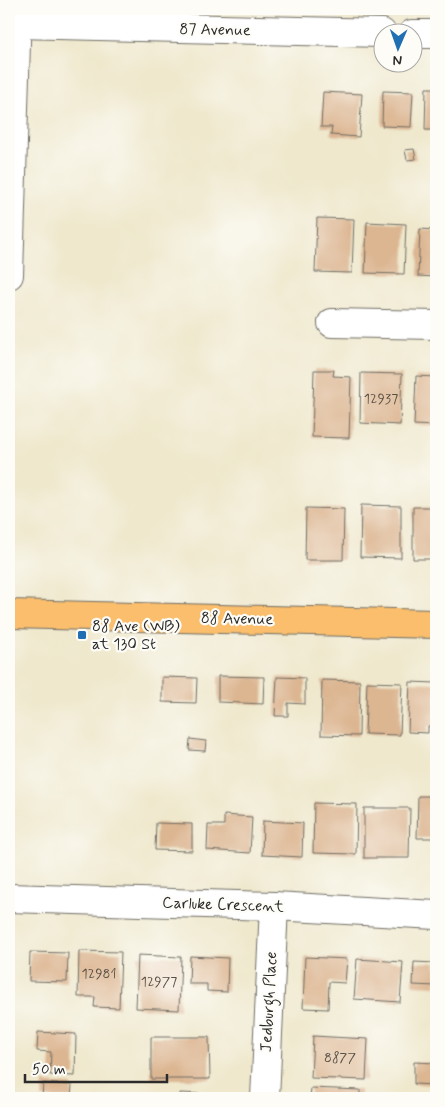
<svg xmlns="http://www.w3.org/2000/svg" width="445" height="1107" font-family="Mynerve,sans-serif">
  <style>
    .building { fill: #dcb591 }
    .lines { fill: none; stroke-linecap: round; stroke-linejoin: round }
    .minor-casing { stroke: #706d64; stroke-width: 30 }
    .major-casing { stroke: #706d64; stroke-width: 30 }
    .minor { stroke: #fff; stroke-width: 28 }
    .major { stroke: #fabe6d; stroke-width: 28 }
    .poi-dot { fill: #1f6fb2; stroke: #fdfcf7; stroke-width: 2 }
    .labels { text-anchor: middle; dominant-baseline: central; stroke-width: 4.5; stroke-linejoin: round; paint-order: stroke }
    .number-label { font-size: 14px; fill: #574e44 }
    .street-label { font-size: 16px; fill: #2b2b2b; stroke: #fdfcf7 }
    .poi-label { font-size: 16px; fill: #2b2b2b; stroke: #fdfcf7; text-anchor: start }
  </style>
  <rect width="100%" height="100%" fill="#fdfcf7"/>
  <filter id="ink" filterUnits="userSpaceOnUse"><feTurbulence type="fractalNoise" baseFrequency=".02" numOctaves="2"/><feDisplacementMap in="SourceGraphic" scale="10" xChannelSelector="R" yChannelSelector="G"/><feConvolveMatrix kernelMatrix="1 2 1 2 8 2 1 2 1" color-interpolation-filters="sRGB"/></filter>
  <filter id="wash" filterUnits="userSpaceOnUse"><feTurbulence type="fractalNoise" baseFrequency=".0096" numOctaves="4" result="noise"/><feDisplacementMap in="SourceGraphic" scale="20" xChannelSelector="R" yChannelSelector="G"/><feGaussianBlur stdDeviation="1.12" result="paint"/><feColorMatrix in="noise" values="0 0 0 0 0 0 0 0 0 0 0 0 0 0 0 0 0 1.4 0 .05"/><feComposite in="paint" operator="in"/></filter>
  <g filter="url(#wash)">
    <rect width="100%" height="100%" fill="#efe8cd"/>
    <g id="blocks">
      <g class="building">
        <polygon points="426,88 436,88 436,130 425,130"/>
        <polygon points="383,91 413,92 411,127 382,126"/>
        <polygon points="323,92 362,94 359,137 331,135 332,127 321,127"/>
        <polygon points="414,149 416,159 407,160 405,150"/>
        <polygon points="317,218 354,219 352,273 315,272"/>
        <polygon points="367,222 406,224 404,274 365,273"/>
        <polygon points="420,229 436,230 436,277 418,276"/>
        <polygon points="314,370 334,370 333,376 351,377 349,438 312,437"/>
        <polygon points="361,373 402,374 400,425 360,423"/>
        <polygon points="416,376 436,377 436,426 414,425"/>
        <polygon points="434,494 436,494 436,559 413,559 413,507 434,507"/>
        <polygon points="361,505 401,506 401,558 360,557"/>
        <polygon points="306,508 344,509 343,560 305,560"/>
        <polygon points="218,676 264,677 263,704 218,702"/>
        <polygon points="162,677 197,678 196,703 162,702"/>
        <polygon points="277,677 305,678 305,704 288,703 288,716 275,716"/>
        <polygon points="322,680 360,681 359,736 321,735"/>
        <polygon points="367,682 402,683 400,735 365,734"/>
        <polygon points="410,682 436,683 436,726 428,726 428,733 408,732"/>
        <polygon points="190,739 206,741 205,751 189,750"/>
        <polygon points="418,796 436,796 436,838 417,838"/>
        <polygon points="314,803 357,804 356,854 313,853"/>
        <polygon points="364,808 410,808 409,858 364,858"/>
        <polygon points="224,815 252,817 250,853 207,850 208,825 224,825"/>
        <polygon points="263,821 303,823 302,857 262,855"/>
        <polygon points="156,823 192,824 192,851 155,850"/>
        <polygon points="79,951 121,952 119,1008 94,1007 95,997 78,997"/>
        <polygon points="30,952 68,953 67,982 29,981"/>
        <polygon points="138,955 181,957 179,1010 136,1008"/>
        <polygon points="190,956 228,958 227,992 207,991 207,984 189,984"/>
        <polygon points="305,957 347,959 345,983 329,982 328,1009 303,1008"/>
        <polygon points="357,959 403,962 400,1002 354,999"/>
        <polygon points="414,962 436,963 436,986 413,985"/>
        <polygon points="38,1032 76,1034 75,1076 50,1075 51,1052 37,1051"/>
        <polygon points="313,1036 368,1039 366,1080 311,1078"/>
        <polygon points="151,1037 209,1037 210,1079 151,1079"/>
        <polygon points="414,1062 436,1063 435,1085 414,1084"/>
        <polygon points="43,1083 72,1085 71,1098 42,1098"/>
        <polygon points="311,1088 360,1090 360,1098 310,1098"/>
        <polygon points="180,1093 207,1094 207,1098 180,1098"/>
      </g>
    </g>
  </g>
  <g filter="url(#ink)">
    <use href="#blocks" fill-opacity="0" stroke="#706d64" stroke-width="1"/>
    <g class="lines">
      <g class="minor-casing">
        <g id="minor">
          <polyline points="17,24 382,33"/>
          <polyline points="412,34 436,34"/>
          <polyline points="9,275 17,9"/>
          <polyline points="332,323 436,325"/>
          <polyline points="9,898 274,906 436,915"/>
          <polyline points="265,1098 274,906"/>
        </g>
      </g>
      <g class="major-casing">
        <polyline id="major" points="9,614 436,624"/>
      </g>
      <use href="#minor" class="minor"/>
      <use href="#major" class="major"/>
    </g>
  </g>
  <rect class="poi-dot" x="77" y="630" width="10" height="10" rx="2.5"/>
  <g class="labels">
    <g class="number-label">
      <text x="381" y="399">12937</text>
      <text x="99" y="974">12981</text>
      <text x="159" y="982">12977</text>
      <text x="340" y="1058">8877</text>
    </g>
    <g class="street-label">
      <text transform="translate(215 30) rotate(1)">87 Avenue</text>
      <text transform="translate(237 619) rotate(1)">88 Avenue</text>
      <text transform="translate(223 905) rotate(2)">Carluke Crescent</text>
      <text transform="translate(269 1002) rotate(-87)">Jedburgh Place</text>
    </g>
    <g class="poi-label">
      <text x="92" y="626">88 Ave (WB)<tspan x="92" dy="18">at 130 St</tspan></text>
    </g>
  </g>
  <rect width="445" height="1107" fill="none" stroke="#fdfcf7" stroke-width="30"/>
  <g transform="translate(398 48) rotate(182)"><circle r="24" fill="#fdfcf7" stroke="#a9a8a5"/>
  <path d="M0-4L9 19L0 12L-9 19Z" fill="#1f6fb2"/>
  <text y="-8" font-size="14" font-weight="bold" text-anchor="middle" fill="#2b2b2b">N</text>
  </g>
  <path d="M25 1074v8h142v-8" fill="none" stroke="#2b2b2b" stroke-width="2.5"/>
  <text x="32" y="1074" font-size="15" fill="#2b2b2b" stroke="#fdfcf7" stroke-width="4" paint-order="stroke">50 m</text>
</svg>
